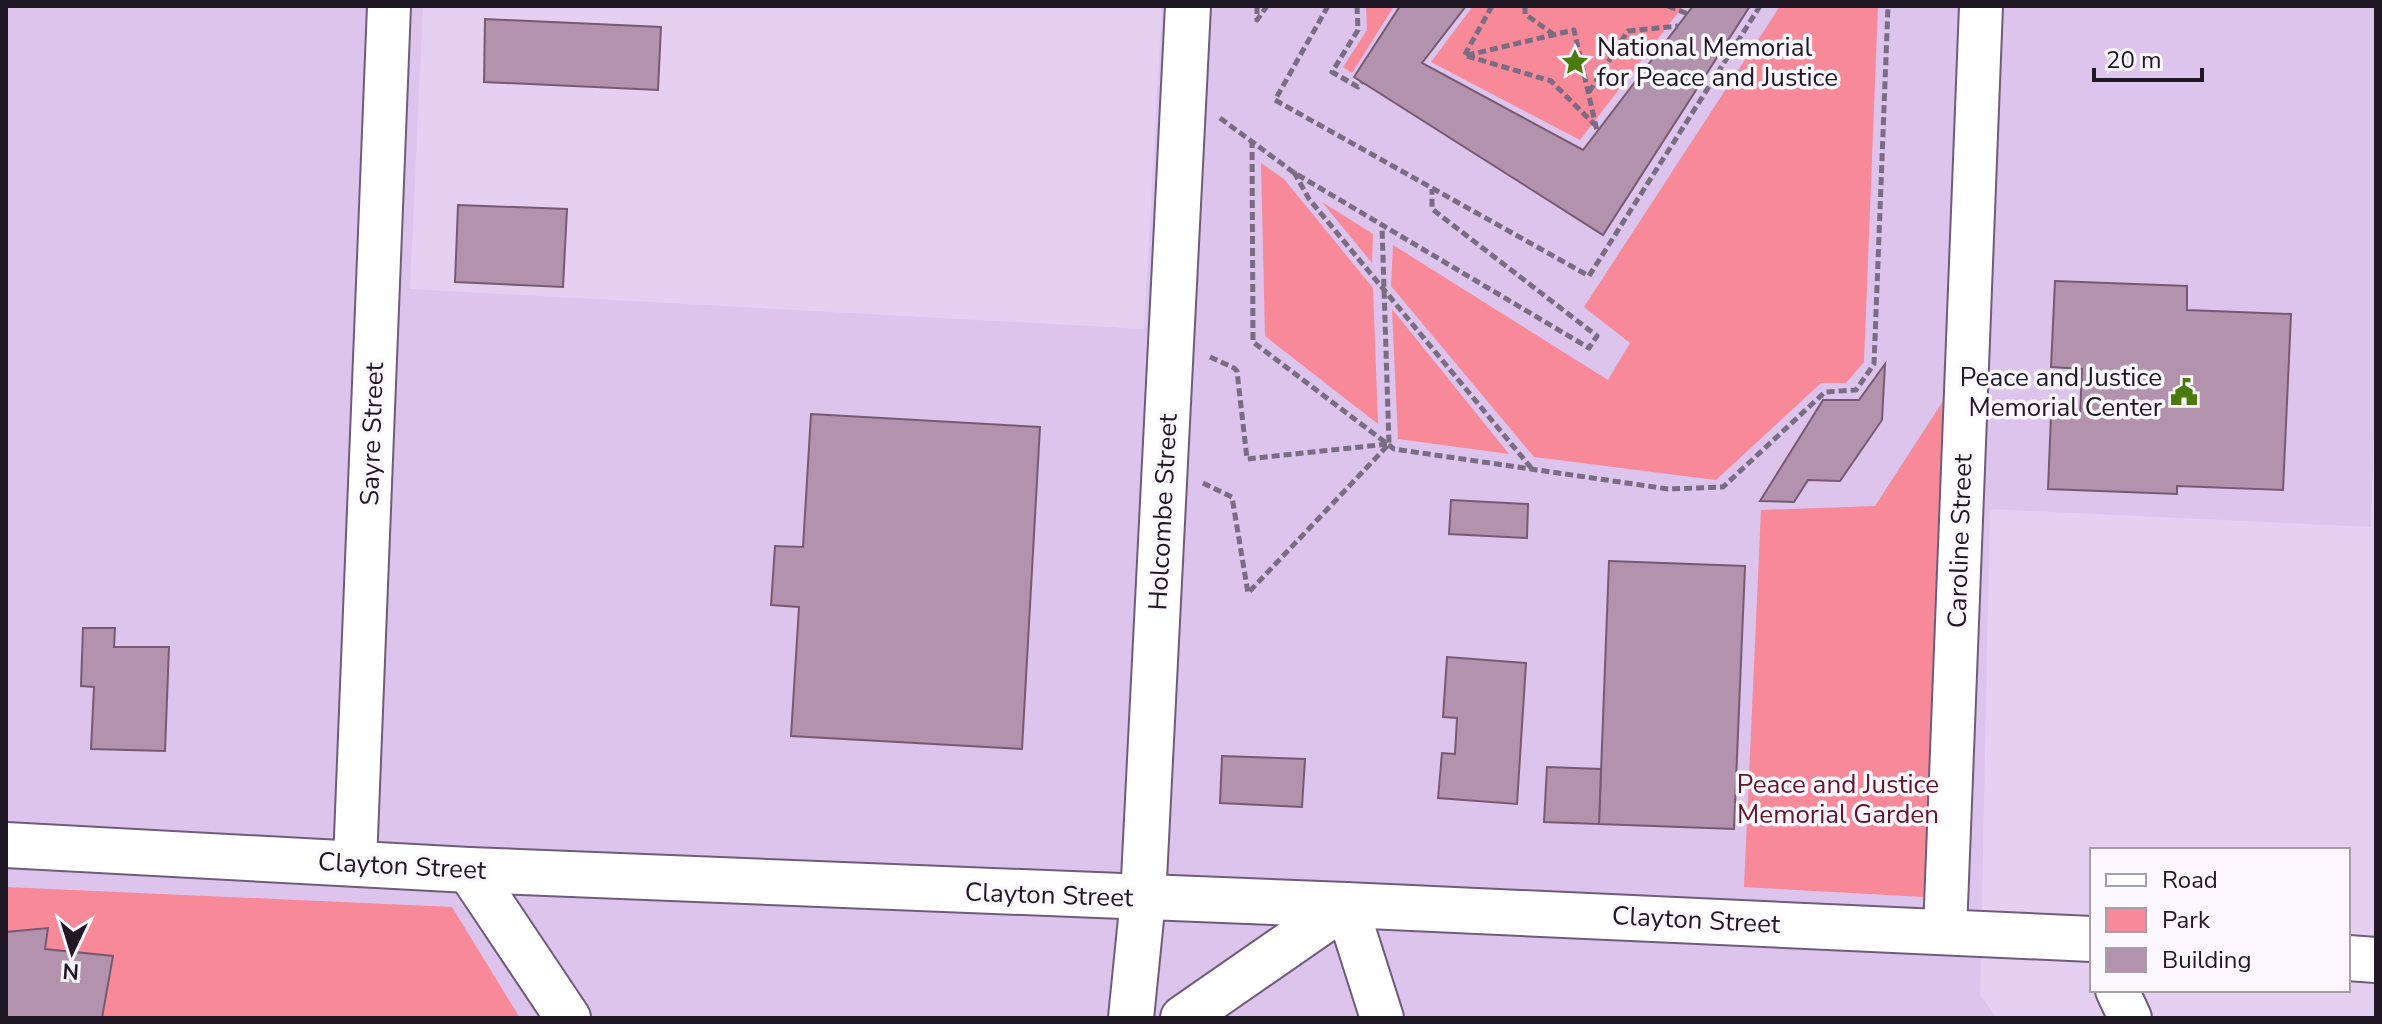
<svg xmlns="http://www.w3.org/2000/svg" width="2382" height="1024" font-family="'Nunito Sans',sans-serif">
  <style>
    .built { fill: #dcc4ec }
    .green { fill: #f88998 }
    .building { fill: #b292ac; stroke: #775a72; stroke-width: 2 }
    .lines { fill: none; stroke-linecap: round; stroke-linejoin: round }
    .street-casing { stroke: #6f5c7a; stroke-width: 46 }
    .secondary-casing { stroke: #6f5c7a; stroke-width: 48 }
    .path { stroke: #7a6c82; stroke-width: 5; stroke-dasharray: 8 4; stroke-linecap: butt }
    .street { stroke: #fff; stroke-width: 42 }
    .secondary { stroke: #fff; stroke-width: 44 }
    .labels { text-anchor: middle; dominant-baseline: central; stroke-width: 7; stroke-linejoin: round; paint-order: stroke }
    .poi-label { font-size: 26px; fill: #201925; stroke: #fcf8ff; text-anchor: start }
    .street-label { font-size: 26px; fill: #201925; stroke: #fcf8ff }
    .park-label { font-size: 26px; fill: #641427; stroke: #fcf8ff }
  </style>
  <rect width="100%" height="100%" fill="#e5d0f2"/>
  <polygon class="built" points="6,6 423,6 410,289 1144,329 1162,6 2376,6 2376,366 2371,527 1990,509 1980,995 1997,1018 6,1018"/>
  <g class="green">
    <polygon points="1366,6 1394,6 1352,73 1343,67 1367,30"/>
    <polygon points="1473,6 1683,6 1580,140 1431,62"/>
    <polygon points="1780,6 1878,6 1864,362 1846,383 1821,383 1716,480 1534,457 1391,286 1393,245 1608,380 1630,343 1584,307"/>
    <polygon points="1261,163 1284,179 1373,288 1378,424 1265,336"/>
    <polygon points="1322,202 1373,234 1372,263"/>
    <polygon points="1392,309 1509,454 1398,439"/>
    <polygon points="1943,401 1924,897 1744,887 1761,510 1875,506"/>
    <polygon points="6,887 452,907 520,1018 6,1018"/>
  </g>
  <g class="building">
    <polygon points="1400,6 1466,6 1422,63 1583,150 1693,6 1750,6 1603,235 1354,77"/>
    <polygon points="485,19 661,27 658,90 484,82"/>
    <polygon points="458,205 567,209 563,287 455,282"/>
    <polygon points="2055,281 2187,286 2187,310 2291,314 2283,490 2177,486 2177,494 2048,489 2051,416 2080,417 2082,369 2051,367"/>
    <polygon points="1885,364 1882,420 1840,481 1808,480 1794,502 1760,501 1823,400 1859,400"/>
    <polygon points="811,414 1040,427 1022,749 791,736 799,607 771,605 775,546 803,547"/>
    <polygon points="1451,500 1528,504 1527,538 1449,534"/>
    <polygon points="1609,561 1745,566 1734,829 1599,824"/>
    <polygon points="83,628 115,628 114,647 169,647 165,751 91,749 94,687 81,686"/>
    <polygon points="1447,657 1526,663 1517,804 1438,798 1442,753 1455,754 1457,718 1443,717"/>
    <polygon points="1222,756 1305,759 1302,807 1220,803"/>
    <polygon points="1547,767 1601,769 1599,824 1544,822"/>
    <polygon points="48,928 45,949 113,956 102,1018 6,1018 6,932"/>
  </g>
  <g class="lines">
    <g class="street-casing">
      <g id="street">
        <polyline points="355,862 389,6"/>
        <polyline points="1346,905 1382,1018"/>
        <polyline points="1945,931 1981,6"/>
        <polyline points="2117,990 2130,1018"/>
      </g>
    </g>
    <g class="secondary-casing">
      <g id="secondary">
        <polyline points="6,845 469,870 1346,905 2092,939"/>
        <polyline points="469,870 568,1018"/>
        <polyline points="2348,958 2376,960"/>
        <polyline points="1131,1018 1143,899 1188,6"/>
        <polyline points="1183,1018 1346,905"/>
      </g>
    </g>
    <g class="path">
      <polyline points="1257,6 1257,20 1267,6"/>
      <polyline points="1328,6 1275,100 1589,276 1760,6"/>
      <polyline points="1357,6 1358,30 1332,72 1358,87 1362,82"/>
      <polyline points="1492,6 1464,56 1574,30 1597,131"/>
      <polyline points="1525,6 1525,14 1553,34"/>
      <polyline points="1668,6 1688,14"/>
      <polyline points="1467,56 1551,81 1595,125"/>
      <polyline points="1589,92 1628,31 1678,26"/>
      <polyline points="1220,118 1293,172 1589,348 1597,336 1432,209 1432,189"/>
      <polyline points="1252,140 1253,342 1394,449 1668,489 1723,487 1825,392 1856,390 1874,364 1888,6"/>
      <polyline points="1294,172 1309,199 1532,469"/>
      <polyline points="1210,357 1234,368 1237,371 1247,459 1388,444"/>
      <polyline points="1203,483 1232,497 1248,593 1389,444 1382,226"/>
    </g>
    <use href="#street" class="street"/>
    <use href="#secondary" class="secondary"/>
  </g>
  <defs>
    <g id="sight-bare" transform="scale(2.16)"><path d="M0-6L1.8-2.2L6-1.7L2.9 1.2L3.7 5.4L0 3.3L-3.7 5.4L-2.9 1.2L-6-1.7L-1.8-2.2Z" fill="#487b09" stroke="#fcf8ff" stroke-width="2.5" paint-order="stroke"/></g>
    <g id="civic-bare" transform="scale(2.16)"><path d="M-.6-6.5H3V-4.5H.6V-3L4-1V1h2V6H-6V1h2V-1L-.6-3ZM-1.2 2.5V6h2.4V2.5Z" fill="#487b09" stroke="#fcf8ff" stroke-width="2.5" paint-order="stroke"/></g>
  </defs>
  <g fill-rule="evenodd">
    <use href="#sight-bare" x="1575" y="62"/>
    <use href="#civic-bare" x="2184" y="392"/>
  </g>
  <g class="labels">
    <g class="poi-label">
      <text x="1597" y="47">National Memorial<tspan x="1597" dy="30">for Peace and Justice</tspan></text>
      <text x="2162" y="377" text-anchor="end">Peace and Justice<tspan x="2162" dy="30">Memorial Center</tspan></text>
    </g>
    <g class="street-label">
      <text transform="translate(372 434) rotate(-88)">Sayre Street</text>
      <text transform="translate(1163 512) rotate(-87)">Holcombe Street</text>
      <text transform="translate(1960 541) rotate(-88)">Caroline Street</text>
      <text transform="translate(402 866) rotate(3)">Clayton Street</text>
      <text transform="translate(1049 895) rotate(2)">Clayton Street</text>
      <text transform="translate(1696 920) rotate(3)">Clayton Street</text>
    </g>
    <g class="park-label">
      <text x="1838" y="784">Peace and Justice<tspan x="1838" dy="30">Memorial Garden</tspan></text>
    </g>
  </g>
  <rect width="2382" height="1024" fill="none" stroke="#201925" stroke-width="16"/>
  <rect x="2090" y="848" width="260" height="144" fill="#fcf8ff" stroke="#a49fa8" stroke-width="2"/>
  <rect x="2106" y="874" width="40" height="12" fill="#ffffff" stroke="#a49fa8" stroke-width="2"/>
  <text x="2162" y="888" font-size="24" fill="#201925">Road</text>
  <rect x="2106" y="908" width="40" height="24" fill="#f88998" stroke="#a49fa8" stroke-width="2"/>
  <text x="2162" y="928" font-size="24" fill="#201925">Park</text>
  <rect x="2106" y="948" width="40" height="24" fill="#b292ac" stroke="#a49fa8" stroke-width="2"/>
  <text x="2162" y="968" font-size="24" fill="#201925">Building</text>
  <g transform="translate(72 952) rotate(184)" stroke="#fcf8ff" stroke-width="6" paint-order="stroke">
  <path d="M0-6L14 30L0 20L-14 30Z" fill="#201925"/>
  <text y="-12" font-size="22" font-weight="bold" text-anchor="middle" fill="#201925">N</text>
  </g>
  <path d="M2094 68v12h108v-12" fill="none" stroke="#201925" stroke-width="4"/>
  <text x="2106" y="68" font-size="24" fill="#201925" stroke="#fcf8ff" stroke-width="6" paint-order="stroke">20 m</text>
</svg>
